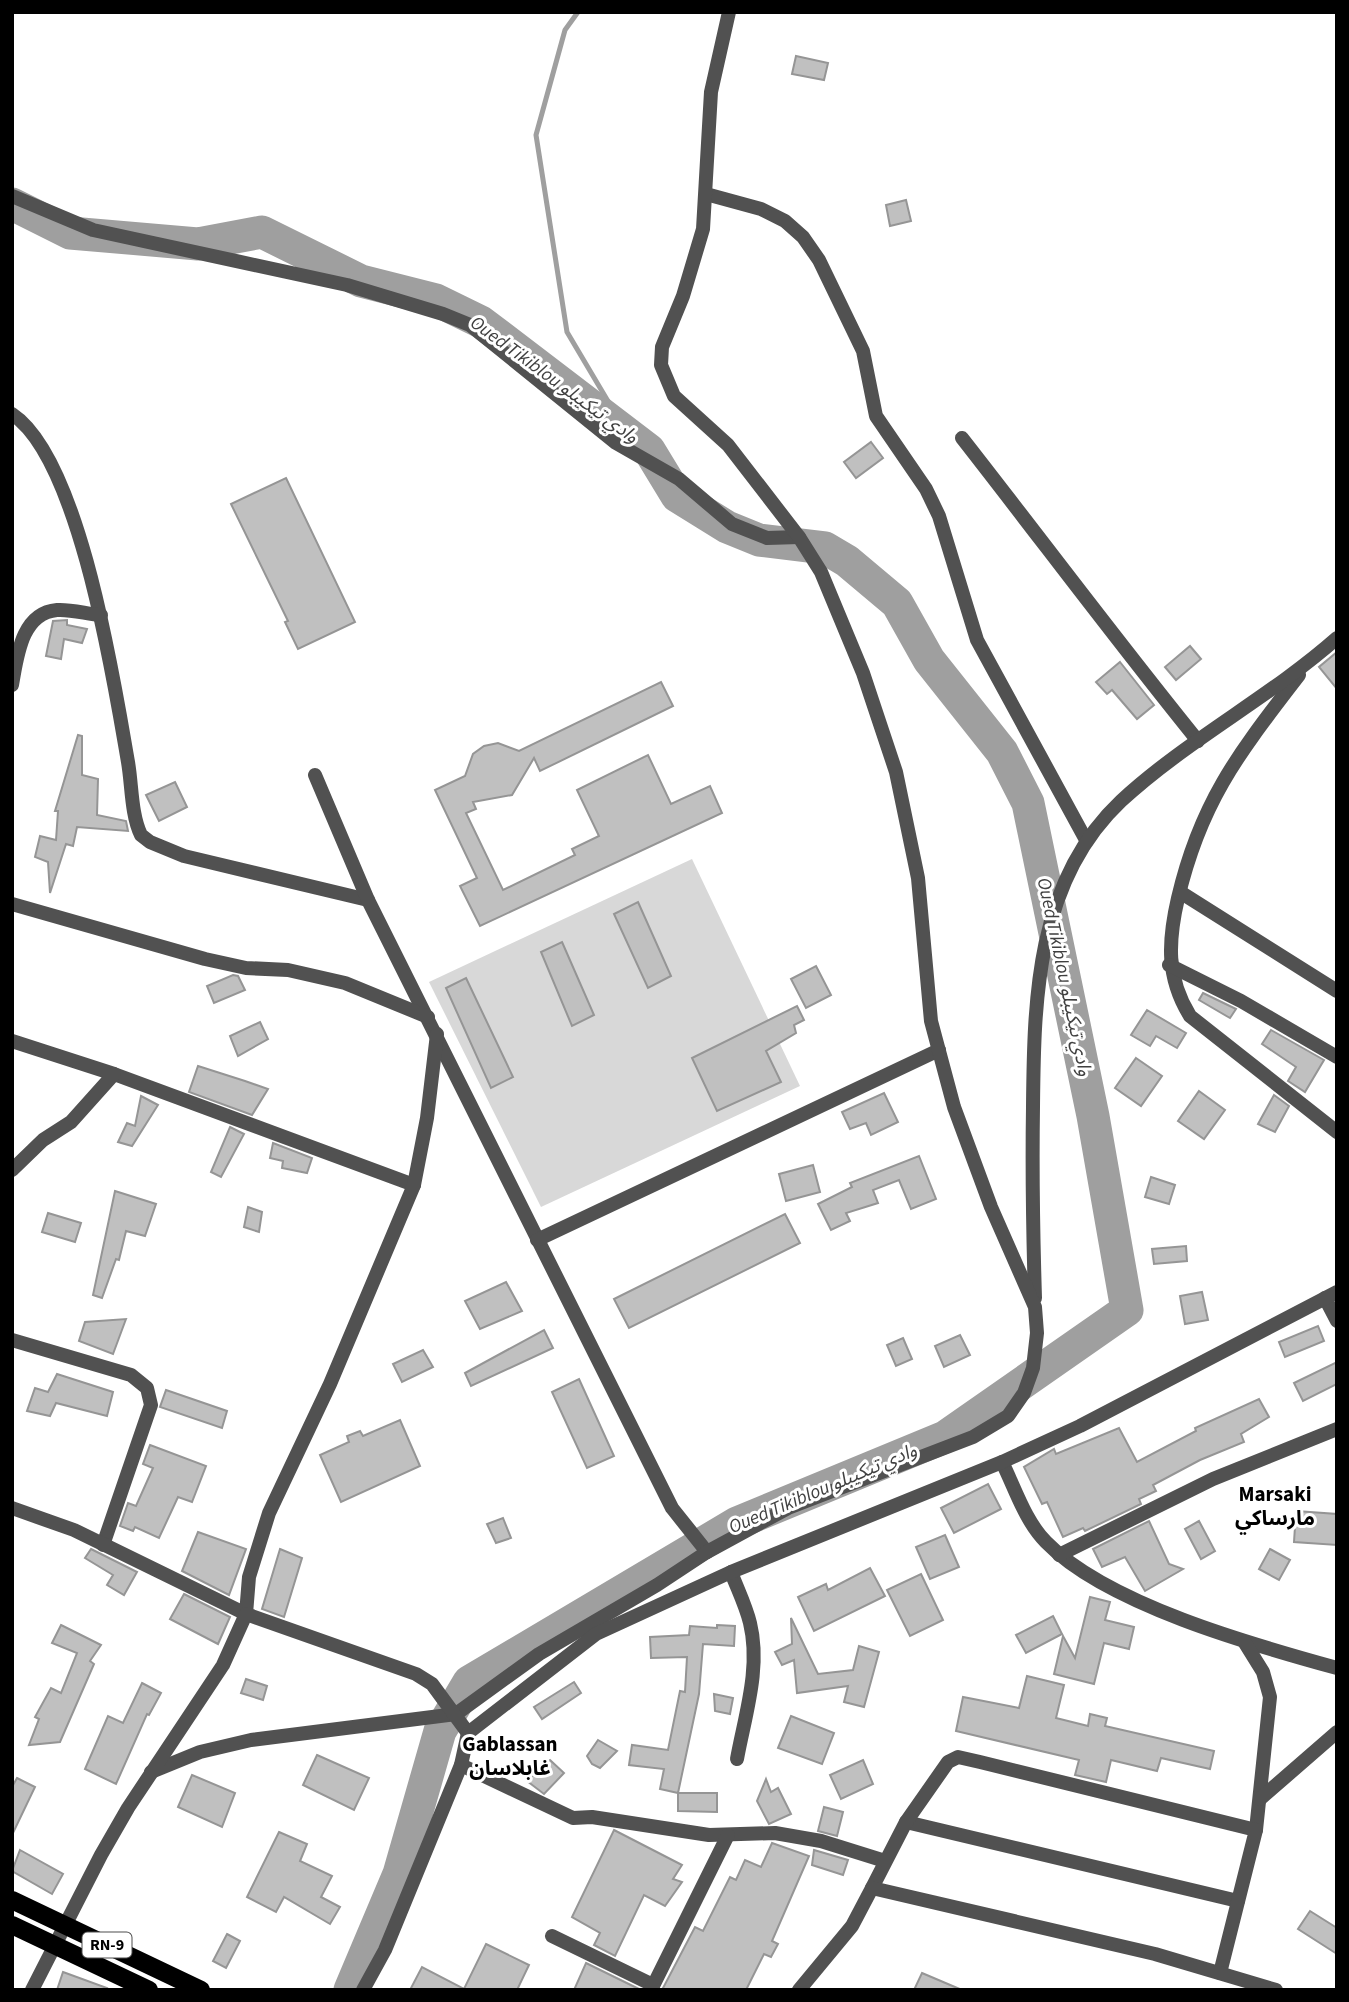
<svg xmlns="http://www.w3.org/2000/svg" width="1349" height="2002" font-family="'Source Sans 3','Noto Sans Arabic',sans-serif">
  <style>
    .green { fill: #d8d8d8 }
    .lines { fill: none; stroke-linecap: round; stroke-linejoin: round }
    .stream { stroke: #9f9f9f; stroke-width: 5 }
    .river { stroke: #9f9f9f; stroke-width: 33 }
    .building { fill: #c0c0c0; stroke: #959595; stroke-width: 2 }
    .street { stroke: #515151; stroke-width: 14 }
    .primary { stroke: #000; stroke-width: 18 }
    .labels { text-anchor: middle; dominant-baseline: central; stroke-width: 6; stroke-linejoin: round; paint-order: stroke }
    .shield { fill: #fff; stroke: #4c4c4c; stroke-width: 2 }
    .shield-label { font-size: 16px; font-weight: bold; fill: #000 }
    .water-label { font-size: 19px; font-style: italic; fill: #404040; stroke: #fff }
    .quarter-label { font-size: 21px; font-weight: bold; fill: #000; stroke: #fff }
  </style>
  <rect width="100%" height="100%" fill="#fff"/>
  <polygon class="green" points="692,859 800,1086 541,1207 429,982"/>
  <g class="lines">
    <polyline class="stream" points="578,12 565,30 536,135 567,332 628,435"/>
    <polyline class="river" points="12,204 70,233 198,244 262,232 361,281 436,300 481,322 649,450 677,496 727,527 759,540 825,548 847,561 897,603 929,660 1002,752 1028,803 1093,1116 1127,1310 945,1437 737,1523 469,1682 440,1731 399,1874 350,1990"/>
  </g>
  <g class="building">
    <polygon points="796,56 828,63 824,80 792,74"/>
    <polygon points="906,200 911,221 890,226 886,205"/>
    <polygon points="871,442 883,458 856,478 844,462"/>
    <polygon points="286,478 355,622 298,649 285,622 288,621 231,504"/>
    <polygon points="67,620 67,625 87,629 82,643 64,639 61,659 46,656 53,621"/>
    <polygon points="1190,646 1201,659 1176,680 1165,667"/>
    <polygon points="1337,652 1337,689 1319,667"/>
    <polygon points="1120,662 1154,705 1137,719 1112,690 1107,694 1096,682"/>
    <polygon points="661,682 673,706 540,771 534,758 512,795 473,802 476,809 466,813 503,890 575,855 572,849 599,836 577,790 648,755 671,804 710,786 722,813 480,926 460,886 477,878 435,790 465,776 473,754 484,746 498,743 519,751"/>
    <polygon points="78,735 82,736 82,775 98,779 97,815 126,821 128,831 77,827 73,846 66,844 50,893 48,862 35,857 40,836 56,840 58,811 55,811"/>
    <polygon points="175,782 187,807 159,821 146,795"/>
    <polygon points="638,902 671,976 648,988 614,914"/>
    <polygon points="562,942 594,1015 572,1026 541,952"/>
    <polygon points="816,966 831,995 806,1008 791,979"/>
    <polygon points="233,975 238,976 245,990 214,1003 207,986"/>
    <polygon points="466,978 513,1077 491,1088 446,988"/>
    <polygon points="1203,993 1236,1009 1230,1018 1199,1000"/>
    <polygon points="797,1006 804,1020 794,1025 796,1033 766,1051 781,1082 717,1111 692,1058"/>
    <polygon points="1147,1010 1186,1033 1177,1048 1156,1036 1150,1046 1131,1035"/>
    <polygon points="260,1022 268,1039 238,1056 230,1036"/>
    <polygon points="1271,1030 1324,1060 1305,1092 1288,1081 1296,1067 1262,1044"/>
    <polygon points="1136,1058 1162,1076 1141,1106 1115,1088"/>
    <polygon points="198,1066 245,1081 268,1089 252,1115 189,1092"/>
    <polygon points="1199,1091 1225,1110 1204,1139 1178,1121"/>
    <polygon points="884,1093 898,1122 871,1135 866,1123 850,1129 842,1112"/>
    <polygon points="1274,1095 1289,1106 1275,1132 1258,1124"/>
    <polygon points="141,1096 158,1105 132,1146 118,1142 127,1123 135,1126"/>
    <polygon points="230,1127 244,1134 221,1177 211,1172"/>
    <polygon points="273,1143 312,1158 307,1173 282,1168 283,1161 270,1158"/>
    <polygon points="919,1156 936,1199 911,1209 899,1180 873,1190 878,1203 846,1213 850,1221 831,1230 818,1204 852,1187 850,1183"/>
    <polygon points="813,1165 820,1192 786,1201 779,1174"/>
    <polygon points="1151,1177 1175,1185 1169,1204 1145,1197"/>
    <polygon points="115,1191 156,1204 145,1236 126,1231 119,1260 116,1259 102,1298 93,1295"/>
    <polygon points="248,1207 262,1212 259,1232 244,1227"/>
    <polygon points="48,1213 81,1223 75,1242 42,1232"/>
    <polygon points="785,1214 800,1243 629,1328 614,1299"/>
    <polygon points="1186,1246 1187,1261 1154,1264 1152,1249"/>
    <polygon points="506,1282 522,1311 480,1329 465,1301"/>
    <polygon points="1202,1292 1208,1320 1185,1324 1180,1296"/>
    <polygon points="126,1319 113,1354 79,1341 85,1322"/>
    <polygon points="1318,1326 1324,1341 1285,1357 1279,1342"/>
    <polygon points="544,1330 553,1348 471,1386 465,1373"/>
    <polygon points="960,1335 970,1355 944,1367 935,1346"/>
    <polygon points="903,1338 912,1359 896,1366 887,1345"/>
    <polygon points="423,1350 433,1367 402,1382 393,1364"/>
    <polygon points="1337,1362 1337,1384 1303,1401 1294,1383"/>
    <polygon points="57,1374 113,1392 107,1416 56,1403 50,1416 27,1411 35,1388 48,1392"/>
    <polygon points="579,1379 614,1456 587,1468 552,1392"/>
    <polygon points="166,1390 227,1411 222,1428 160,1407"/>
    <polygon points="1259,1399 1269,1417 1241,1434 1244,1442 1200,1460 1153,1485 1156,1491 1139,1499 1141,1504 1085,1531 1083,1528 1063,1537 1047,1502 1042,1504 1024,1467 1054,1449 1056,1454 1119,1428 1137,1462 1196,1431 1195,1428"/>
    <polygon points="400,1420 420,1466 341,1502 320,1455 349,1442 347,1436 360,1431 363,1436"/>
    <polygon points="150,1445 206,1466 192,1502 178,1497 159,1538 135,1527 133,1531 120,1526 128,1503 136,1506 153,1468 143,1464"/>
    <polygon points="988,1484 1001,1509 954,1533 941,1508"/>
    <polygon points="1296,1511 1337,1514 1337,1545 1294,1542"/>
    <polygon points="503,1518 511,1538 496,1543 487,1524"/>
    <polygon points="1149,1521 1169,1564 1183,1569 1145,1591 1125,1557 1102,1567 1093,1549"/>
    <polygon points="1199,1521 1215,1551 1201,1559 1185,1529"/>
    <polygon points="198,1532 246,1549 229,1595 182,1571"/>
    <polygon points="945,1535 959,1567 930,1579 916,1547"/>
    <polygon points="91,1549 137,1572 124,1595 107,1585 113,1575 85,1558"/>
    <polygon points="280,1549 302,1558 284,1617 262,1609"/>
    <polygon points="1270,1549 1290,1560 1279,1580 1259,1569"/>
    <polygon points="870,1568 885,1596 814,1631 798,1597 826,1584 828,1590"/>
    <polygon points="921,1574 943,1620 910,1636 887,1590"/>
    <polygon points="184,1594 230,1617 218,1644 170,1619"/>
    <polygon points="1090,1597 1110,1602 1105,1620 1134,1627 1129,1649 1104,1643 1094,1684 1054,1674 1063,1636 1075,1658"/>
    <polygon points="1053,1616 1062,1634 1026,1653 1016,1635"/>
    <polygon points="791,1618 818,1674 853,1670 859,1646 879,1652 864,1707 844,1702 848,1686 797,1693 794,1660 782,1665 775,1652 792,1644"/>
    <polygon points="61,1625 101,1645 90,1661 94,1664 60,1742 29,1745 39,1719 35,1717 51,1688 61,1693 77,1653 52,1643"/>
    <polygon points="717,1625 735,1626 734,1646 703,1644 699,1694 678,1793 660,1789 664,1769 629,1765 632,1745 668,1750 680,1691 685,1692 687,1657 651,1658 650,1637 689,1635 690,1626 717,1628"/>
    <polygon points="1027,1676 1064,1685 1056,1718 1088,1726 1090,1714 1107,1718 1105,1726 1214,1751 1210,1769 1161,1758 1157,1771 1111,1760 1106,1782 1075,1775 1079,1760 956,1731 963,1697 1019,1708"/>
    <polygon points="246,1679 267,1686 263,1700 241,1693"/>
    <polygon points="574,1682 581,1693 542,1719 534,1707"/>
    <polygon points="142,1683 161,1693 149,1715 147,1714 116,1784 85,1769 108,1716 123,1723"/>
    <polygon points="714,1694 733,1698 730,1714 715,1711"/>
    <polygon points="791,1716 834,1733 822,1764 778,1748"/>
    <polygon points="598,1740 617,1751 600,1768 592,1764 587,1756"/>
    <polygon points="317,1755 369,1778 354,1810 303,1785"/>
    <polygon points="550,1760 564,1773 544,1794 527,1781"/>
    <polygon points="863,1760 873,1784 841,1799 830,1775"/>
    <polygon points="192,1775 235,1793 222,1827 178,1807"/>
    <polygon points="17,1778 35,1787 12,1835 12,1787"/>
    <polygon points="766,1779 771,1792 778,1788 791,1814 769,1824 757,1801"/>
    <polygon points="678,1793 717,1793 717,1812 678,1811"/>
    <polygon points="824,1807 843,1812 837,1836 818,1831"/>
    <polygon points="614,1830 682,1865 673,1879 682,1882 665,1906 644,1895 615,1956 594,1945 600,1933 572,1917"/>
    <polygon points="279,1832 307,1844 300,1861 332,1876 321,1897 340,1907 330,1924 284,1897 276,1912 247,1897"/>
    <polygon points="772,1843 809,1856 772,1941 778,1944 771,1957 764,1954 746,1990 662,1990 695,1927 703,1931 730,1877 736,1880 745,1860 761,1867"/>
    <polygon points="20,1850 63,1874 52,1894 12,1871"/>
    <polygon points="814,1850 848,1860 843,1875 812,1865"/>
    <polygon points="1310,1911 1337,1928 1337,1954 1298,1929"/>
    <polygon points="227,1934 240,1941 226,1968 213,1961"/>
    <polygon points="486,1944 529,1965 517,1990 410,1990 422,1967 464,1989"/>
    <polygon points="586,1963 641,1990 574,1990"/>
    <polygon points="63,1972 107,1988 106,1990 57,1990"/>
    <polygon points="922,1973 962,1990 914,1990"/>
  </g>
  <g class="lines">
    <g class="street">
      <polyline points="706,194 761,209 785,221 803,237 819,260 863,351 876,416 926,489 939,516 977,640 1086,840"/>
      <polyline points="12,196 93,230 347,285 443,314 470,325 616,443 679,479 732,524 767,538 799,537"/>
      <path d="M12 414C80 459 114 682 128 762 132 785 131 814 141 835L150 842 184 856 368 900"/>
      <path d="M962 438C1041 539 1117 641 1198 741"/>
      <path d="M1299 675C1240 752 1201 800 1178 898 1168 941 1166 977 1190 1016L1337 1132"/>
      <path d="M12 685C17 658 21 613 57 610 71 609 87 614 101 615"/>
      <polyline points="315,775 368,900 672,1508 707,1552"/>
      <polyline points="1180,892 1337,991"/>
      <polyline points="12,904 205,959 246,968 288,970 345,983 428,1017"/>
      <polyline points="1169,965 1241,1001 1337,1057"/>
      <polyline points="12,1041 114,1074 414,1185"/>
      <polyline points="12,1170 43,1140 71,1122 114,1074"/>
      <polyline points="537,1240 939,1050"/>
      <path d="M1035 1298C1033 1234 1032 1171 1033 1107 1034 999 1036 881 1121 801 1187 740 1269 698 1337 638"/>
      <polyline points="1325,1298 1337,1321"/>
      <polyline points="12,1340 131,1375 147,1388 151,1405 103,1545"/>
      <path d="M1002 1462C1015 1488 1025 1521 1046 1542 1106 1604 1253 1645 1337 1668"/>
      <polyline points="12,1508 74,1530 246,1614 249,1577 269,1513 330,1384 414,1185 427,1118 437,1034"/>
      <polyline points="1059,1555 1213,1479 1337,1429"/>
      <path d="M731 1572C737 1588 746 1606 750 1623 761 1668 745 1715 737 1759"/>
      <polyline points="1245,1643 1263,1672 1270,1697 1256,1830"/>
      <polyline points="461,1765 573,1818 592,1817 709,1835 775,1833 821,1841 885,1861"/>
      <polyline points="151,1772 200,1752 251,1740 456,1714 539,1654 657,1585 707,1552 788,1508 973,1437 1008,1416 1024,1393 1033,1368 1037,1333 1035,1307 991,1207 954,1107 931,1021 918,878 896,772 863,673 821,572 799,537 728,445 674,396 661,365 662,347 683,296 703,229 711,92 729,12"/>
      <polyline points="1260,1799 1337,1732"/>
      <polyline points="906,1822 1238,1901"/>
      <polyline points="872,1888 906,1822 948,1762 958,1757 980,1762 1256,1830 1220,1973"/>
      <polyline points="552,1936 653,1985"/>
      <polyline points="32,1990 101,1855 128,1808 223,1665 246,1614 416,1674 432,1684 468,1733"/>
      <polyline points="363,1990 385,1950 461,1765 468,1733 596,1634 731,1572 1002,1462 1080,1426 1337,1292"/>
      <polyline points="651,1990 728,1835"/>
      <polyline points="799,1990 852,1926 872,1888 1155,1954 1276,1990"/>
    </g>
    <g class="primary">
      <polyline points="12,1900 201,1990"/>
      <polyline points="12,1925 149,1990"/>
    </g>
  </g>
  <g class="labels">
    <rect class="shield" x="82.5" y="1932.5" width="49" height="25" rx="5"/>
    <g class="shield-label">
      <text x="107" y="1945">RN-9</text>
    </g>
    <g class="water-label">
      <text transform="translate(554 380) rotate(36)">Oued Tikiblou وادي تيكيبلو</text>
      <text transform="translate(1064 977) rotate(78)">Oued Tikiblou وادي تيكيبلو</text>
      <text transform="translate(823 1489) rotate(-23)">Oued Tikiblou وادي تيكيبلو</text>
    </g>
    <g class="quarter-label">
      <text x="1275" y="1494">Marsaki<tspan x="1275" dy="24">مارساكي</tspan></text>
      <text x="510" y="1744">Gablassan<tspan x="510" dy="24">غابلاسان</tspan></text>
    </g>
  </g>
  <rect width="1349" height="2002" fill="none" stroke="#000000" stroke-width="28"/>
</svg>
